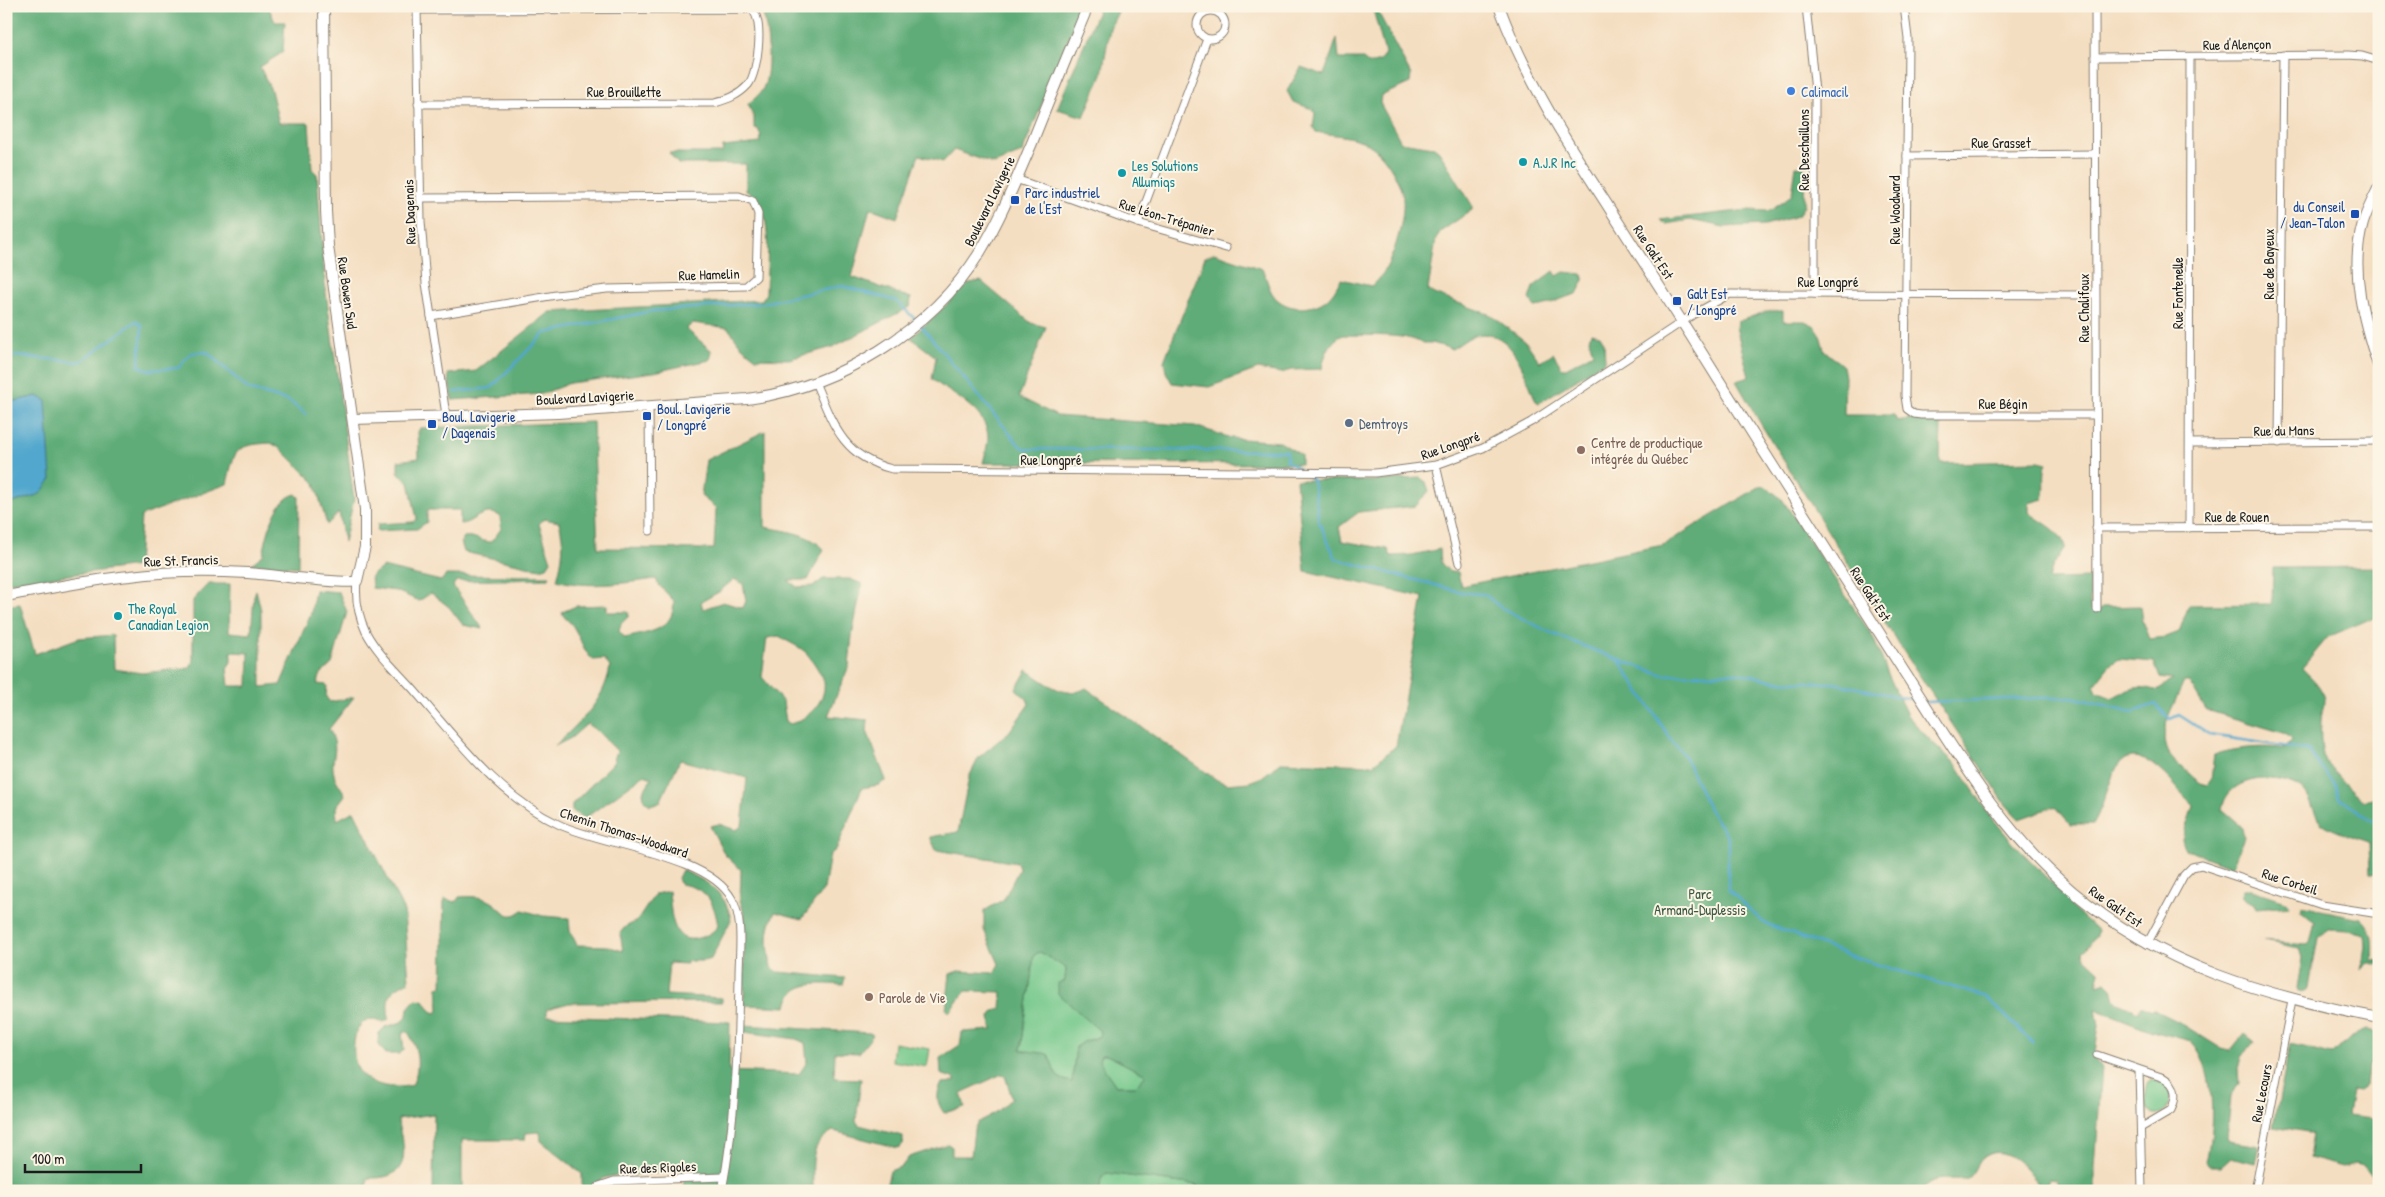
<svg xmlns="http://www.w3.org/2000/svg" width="2385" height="1197" font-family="'Patrick Hand',sans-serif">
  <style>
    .green { fill: #74c88c; stroke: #487254 }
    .forest { fill: #5fac78; stroke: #3e644a; fill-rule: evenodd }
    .water { fill: #51a7cd; stroke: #366274 }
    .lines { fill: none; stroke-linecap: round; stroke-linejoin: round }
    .stream { stroke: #51a7cd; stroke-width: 2.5 }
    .street-casing { stroke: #887d6e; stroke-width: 9 }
    .secondary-casing { stroke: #887d6e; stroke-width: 12 }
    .street { stroke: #fff; stroke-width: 7 }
    .secondary { stroke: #fff; stroke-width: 10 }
    .shop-dot { fill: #3f7fe0; stroke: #fcf5e5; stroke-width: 2 }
    .culture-dot { fill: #0f9aa8; stroke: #fcf5e5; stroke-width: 2 }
    .transit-dot { fill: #1a4fb4; stroke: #fcf5e5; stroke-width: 2 }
    .service-dot { fill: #5c6f8a; stroke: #fcf5e5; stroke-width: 2 }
    .education-dot { fill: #8d6e63; stroke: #fcf5e5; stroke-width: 2 }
    .labels { text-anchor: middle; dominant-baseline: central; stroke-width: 4; stroke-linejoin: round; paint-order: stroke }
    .street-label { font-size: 14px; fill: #1c1c1c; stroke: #fcf5e5 }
    .shop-label { font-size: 14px; fill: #366cbe; stroke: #fcf5e5; text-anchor: start }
    .culture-label { font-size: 14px; fill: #0d838f; stroke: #fcf5e5; text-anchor: start }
    .transit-label { font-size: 14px; fill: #164399; stroke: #fcf5e5; text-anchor: start }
    .service-label { font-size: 14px; fill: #4e5e75; stroke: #fcf5e5; text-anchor: start }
    .education-label { font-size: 14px; fill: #785e54; stroke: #fcf5e5; text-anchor: start }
    .park-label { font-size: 14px; fill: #3b5843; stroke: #fcf5e5 }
  </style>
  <rect width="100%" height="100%" fill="#fcf5e5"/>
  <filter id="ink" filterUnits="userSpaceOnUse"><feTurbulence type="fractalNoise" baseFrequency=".02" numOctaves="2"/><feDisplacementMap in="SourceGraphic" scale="10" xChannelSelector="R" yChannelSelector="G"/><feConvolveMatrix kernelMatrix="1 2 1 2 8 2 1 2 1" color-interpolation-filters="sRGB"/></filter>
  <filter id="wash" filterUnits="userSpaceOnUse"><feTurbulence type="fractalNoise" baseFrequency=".0096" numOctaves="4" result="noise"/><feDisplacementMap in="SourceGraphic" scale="20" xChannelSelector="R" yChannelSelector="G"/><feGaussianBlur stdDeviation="1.12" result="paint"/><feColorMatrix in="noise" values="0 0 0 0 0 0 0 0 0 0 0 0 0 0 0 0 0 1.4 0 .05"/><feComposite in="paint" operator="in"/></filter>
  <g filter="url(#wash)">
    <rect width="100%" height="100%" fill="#f4dec1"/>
    <g class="green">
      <path d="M1040 952 1066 968 1065 981 1101 1032 1100 1036 1081 1043 1076 1047 1072 1082C1057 1079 1055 1075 1051 1061L1021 1050 1034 954Z"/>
      <polygon points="894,1043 930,1049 927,1067 892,1061"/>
      <polygon points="1101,1055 1107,1055 1146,1075 1136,1086 1116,1086 1098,1060"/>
      <path d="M2151 1079 2166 1083C2179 1098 2164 1123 2148 1111 2144 1102 2143 1086 2151 1079Z"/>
      <polygon points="1107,1173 1197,1185 1196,1191 1099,1191 1102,1177"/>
    </g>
    <g class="forest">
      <path d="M6 6H268L275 22H285L283 52 260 67 271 90 279 123H309L312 169 317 174 325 285 354 499 344 542 339 512 327 525 315 483 281 449 271 443C233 445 235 450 227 484L141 516 138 566 6 583V505L40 494 37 396 6 403Z"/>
      <path d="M759 6H1082L1022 153 994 164 954 150 943 162 919 155 897 218 870 208 852 277 911 298 910 307 833 347 789 359 756 358 742 347 728 328 693 323 686 329 712 351 710 360 654 372 570 383 542 394 452 400 448 374 476 371 550 312 762 300 766 293C766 266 776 201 746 191V164H678L669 153H722L723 147 760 143 761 136 758 129 754 128V118L748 104C754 99 761 94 764 86 771 71 769 19 759 6Z"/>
      <polygon points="1100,6 1121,6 1110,28 1102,74 1084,117 1057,109"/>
      <path d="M1372 6H1375L1411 75 1410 83 1381 96 1380 103 1401 142 1434 147 1439 151 1472 205V210L1440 232 1436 239 1428 290 1434 294 1491 315 1526 342 1540 362 1553 353 1562 368H1566L1593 353 1589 339 1591 333 1600 335 1604 342 1605 361 1539 403 1536 401C1525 376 1513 327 1476 335 1468 337 1459 345 1452 349L1432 343H1421C1407 333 1361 336 1343 335 1330 340 1324 356 1322 369L1291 370 1281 373 1258 369 1209 387 1172 383 1166 372 1164 361 1205 257 1214 253 1262 269C1268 279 1268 292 1278 300 1292 312 1319 310 1331 295 1335 291 1338 284 1341 279L1371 286C1391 275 1408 214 1402 193 1397 175 1384 153 1368 144 1356 136 1330 135 1316 132L1313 127 1315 113 1312 109 1293 102 1287 91 1301 67 1324 75 1337 38 1339 59H1363L1369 64 1380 61 1385 53Z"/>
      <polygon points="1796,166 1805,167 1804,205 1798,216 1765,225 1724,227 1690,220 1666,224 1660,220 1748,210 1766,211 1771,210 1785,201 1792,193"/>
      <path d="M1554 271 1557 276 1564 272 1582 274 1584 280 1577 294C1563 297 1549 306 1535 307L1529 299 1533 287Z"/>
      <path d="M981 281 1031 323 1046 327 1019 397 1057 416 1195 426 1231 438 1280 442 1301 455V464L983 463C985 455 988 444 988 436 985 408 951 395 932 379L936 357 911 338 963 289 970 283Z"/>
      <path d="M1767 311H1783V321H1805L1815 326 1821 338 1824 350 1843 366 1845 377 1844 415H1894L1897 421 1914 418 1925 422H1941L1940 463 2039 461 2047 463C2042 475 2047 487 2043 499L2029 503V512C2041 523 2061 529 2065 547L2053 566 2049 579 2090 578V606L2093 611H2099L2103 607 2140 606 2142 621 2149 639 2166 637 2179 632 2189 605 2272 604 2273 568 2379 567V615L2328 637 2302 668C2309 676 2320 684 2323 695 2326 703 2321 713 2321 721 2320 731 2321 746 2323 756 2325 763 2356 796 2364 800L2379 796V874L2370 873 2369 842C2355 837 2334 832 2322 823 2312 814 2311 794 2299 787 2279 775 2241 775 2227 796 2224 800 2223 806 2222 810L2242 827 2244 837 2232 867 2185 849 2182 839 2193 806C2178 790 2135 730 2115 771 2107 788 2103 808 2093 824H2070L2057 808 2053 807 2019 819 2006 805 1896 640 1762 426 1736 381 1749 377 1736 327 1737 322ZM2119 659 2154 662 2160 678 2172 680 2156 691C2140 683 2126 690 2112 698L2097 692 2094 685 2109 666ZM2184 682H2189L2206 710 2287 734 2292 739 2285 749C2266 745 2232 748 2214 755L2211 780 2207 785C2197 783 2193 776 2185 770 2147 744 2170 715 2184 682Z"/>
      <path d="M593 422 598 548 714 549 716 508 701 496 706 460 765 431V527C786 531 808 533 824 549L808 580H788L797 587 814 586 823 579H850L862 584 852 636 849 666 828 716 868 720 867 731 886 780 879 785 862 788 836 850 830 854 824 889 802 919 775 912C765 931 768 947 771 967L778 972 845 978 843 985C823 984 791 979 787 1007L744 1005V913L740 900 741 870 725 855 710 826 719 824 736 830 742 826 747 778 680 760 660 802 650 805 644 800 643 792 652 778 644 775 588 816 583 818 572 811V804L613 763 617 751 597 731 587 724 571 738 555 746C579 722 604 703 610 667L604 659 593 660C583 651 581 639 574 628 571 621 564 620 562 612L576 606 607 605V612H628L629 616 621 624 619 631 625 638C649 632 674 631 674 601L658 584 656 579C625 583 586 589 557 580 563 557 565 545 559 522L544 519 539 524 551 561 547 567 540 569 464 552 461 542 464 537C474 535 481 542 491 542L501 529 500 516C482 506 473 524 460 524V510H427V522L417 529 377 531 378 524 413 522 417 519 409 483 398 472V461L419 458 418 432 420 428ZM734 579 743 584 746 601 743 608 723 602 703 609 701 602 719 592ZM779 636C787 642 802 647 808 655 813 661 822 675 824 682 827 702 806 720 790 724L786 721 783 702 762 677 767 638Z"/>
      <path d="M1420 478 1426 482 1429 491 1416 506 1359 512 1339 527 1342 541 1388 549 1391 556 1412 555 1440 549 1441 563 1450 572H1458L1461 586 1663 545 1759 487 1765 486 1782 499 1873 637 1889 676 1907 715 1931 741 1956 764 1989 814 2012 842 2070 900 2071 906 2097 930 2096 936 2083 952 2085 958 2100 972 2097 985 2106 982 2112 988 2115 1000 2138 1012 2141 1006 2152 1011 2153 1009 2179 1022 2222 1049 2230 1051 2244 1034 2254 1042 2241 1057 2238 1069 2239 1083 2231 1097 2227 1138 2229 1141 2259 1146 2255 1163 2231 1157 2221 1166H2209L2206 1162C2214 1128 2217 1068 2191 1041L2152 1031 2096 1009 2099 1026 2094 1059 2102 1067 2095 1167V1191H2057V1180L2048 1179 2046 1183 2038 1184C2027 1167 2002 1140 1981 1159 1976 1164 1972 1179 1964 1179 1949 1180 1931 1175 1921 1191H1196L1197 1185 1107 1173 1102 1177 1099 1191H885L890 1171 902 1166 909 1157 948 1144 952 1147V1156H971L974 1130 977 1123 998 1111 1012 1098 1005 1076 1002 1074 961 1093 965 1107 944 1113C936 1102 936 1095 942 1083L955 1082V1079L941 1074 940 1058 960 1045 962 1032 992 1030 990 1017 994 1011 1001 1009 1002 992 966 991 949 1012 946 1010 950 974 958 971 994 973 999 964 984 930V911L1004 899 1019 869 1017 863 936 850 930 837 958 832 969 777 979 757 1009 732 1029 704 1027 699 1016 689 1027 670C1044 681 1065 701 1086 688L1217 780 1227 784 1249 782 1262 777 1281 762 1373 765 1396 746 1423 597 1305 571 1296 480 1371 481ZM1040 952 1066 968 1065 981 1058 983V994L1101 1032 1100 1036 1081 1043 1076 1047 1072 1082C1050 1078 1057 1071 1048 1054L1021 1050 1034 955ZM1101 1055H1107L1146 1075 1136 1086H1116L1099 1061Z"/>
      <path d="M296 494 299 497 298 567 251 564 263 555C267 536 274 499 296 494Z"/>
      <polygon points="383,567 441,581 446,575 550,576 548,579 456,581 453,586 483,629 463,625 449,607 431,593 419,601 396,591 372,588 371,576"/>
      <path d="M208 584H230L229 632 251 634 254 596 256 590 261 610V687L280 685 311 613 315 590 339 592 347 612 332 664 321 674 317 684 327 685 326 697 330 702 354 697 329 729C342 752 328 758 335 777 337 783 342 788 345 795L336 807 337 820 354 811 404 911 409 981C388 992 386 995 389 1019L383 1022C355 1008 349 1048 357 1067 365 1086 395 1090 412 1085 421 1068 418 1046 407 1031L402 1033 404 1050 399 1054H386L379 1045 378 1034 385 1027 402 1022 407 1016 408 1008 416 999 424 1000 431 1011 436 1013 439 1009 437 987 442 986 444 899 456 902 459 897C470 896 480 896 490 901 504 908 506 923 523 910L543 916 569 918 570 931 577 945 607 946 623 951 620 933 625 927 637 921 655 894 669 891C671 910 671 946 698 938 707 936 712 933 718 926 714 901 707 888 680 884L678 878 682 870C706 881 726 891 731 920L711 959 703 961H687V964L669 963 666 995 722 998V1002L569 1003 547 1009V1016L730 1022 729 1071 799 1074 807 1062 805 1043 796 1039 744 1032V1025L870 1033 873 1035 859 1053 835 1052 834 1078 861 1079 856 1121 859 1125 903 1136V1144L898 1148 833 1131C809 1144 813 1162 813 1186L817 1191H684L683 1172 613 1176 604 1178 591 1191H582V1174L541 1141 540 1132 526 1133 525 1140H462V1191H433L434 1114 398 1119C398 1128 401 1134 403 1143 407 1170 394 1179 368 1178L367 1184 369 1191H6V606L20 604 35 654 79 638 113 635 114 669 142 673 190 668 193 661V600ZM231 652 249 653 248 686H229L227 668 231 662Z"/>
      <polygon points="2242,890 2252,890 2288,902 2290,906 2257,909 2255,904 2244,899 2241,895"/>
      <path d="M2301 906 2361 918C2374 930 2373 943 2372 960L2379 961V965L2367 962 2362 970 2366 945 2365 934 2348 930 2328 929 2318 938 2309 988 2305 991H2298L2297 988 2302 958 2299 948 2263 941 2307 945 2310 943 2315 922 2300 911Z"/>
      <polygon points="2366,1030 2379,1032 2379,1062 2374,1061 2368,1065 2366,1086 2360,1090 2352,1089 2348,1115 2379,1119 2379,1145 2376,1150 2379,1156 2379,1179 2362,1166 2355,1164 2343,1167 2309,1158 2313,1133 2274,1126 2290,1044 2333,1054 2350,1037"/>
    </g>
    <polygon class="water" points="37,396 46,400 51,479 40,494 6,505 6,403"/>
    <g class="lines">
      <g class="stream">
        <polyline points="919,323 1019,445 1026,449 1287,451 1287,461 1300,470"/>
        <polyline points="6,355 80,362 136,321 142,326 139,366 150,370 178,368 191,353 207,352 248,389 289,401 306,414"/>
        <polyline points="455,392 491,388 545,333 652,311 763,303 842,286 896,301 915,319"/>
        <polyline points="1307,475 1313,480 1319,522 1336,559 1465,593 1484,594 1500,607 1551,633 1619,660 1664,675 1740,673 1775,681 1834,683 1919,701"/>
        <polyline points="1620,662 1672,741 1684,755 1709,809 1728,837 1728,889 1764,923 1856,958 1986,997 2033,1043"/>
        <polyline points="1926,702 2072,697 2133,712 2155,704 2170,719 2179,715 2210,735 2308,750 2335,785 2339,798 2370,819 2379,822"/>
      </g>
    </g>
  </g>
  <g filter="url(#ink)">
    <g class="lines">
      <g class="street-casing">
        <g id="street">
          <polyline points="1806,6 1815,91 1815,294"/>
          <polyline points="1904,6 1908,38 1905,396 1907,409 1914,414 1921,415 2096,415"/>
          <polyline points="2095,6 2097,609"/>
          <polyline points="417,7 421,221 426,283 446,415"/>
          <path d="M417 10 751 9C765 18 758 73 748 85 738 96 728 99 715 103L418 104"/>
          <circle cx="1211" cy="25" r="14"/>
          <polyline points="2095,57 2348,55 2362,56 2379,61"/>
          <polyline points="1907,156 2095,154"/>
          <polyline points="1016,179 1138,223 1226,248"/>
          <polyline points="420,198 739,196 753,201 758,214 756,277 746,286 607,289 556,295 431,316"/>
          <polyline points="1138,223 1207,39"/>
          <path d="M815 382C833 425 843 457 892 469L1375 473 1436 465 1483 448 1531 422 1694 314 1730 294 2095 295"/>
          <polyline points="649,407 650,531"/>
          <polyline points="2190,443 2379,441"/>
          <polyline points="2279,443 2283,55"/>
          <polyline points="1436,465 1459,563"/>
          <polyline points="2096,528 2379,527"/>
          <polyline points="2189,528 2190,57"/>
          <path d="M357 581C355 599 358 615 366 632 377 653 397 671 413 689 456 738 498 796 558 824 603 846 708 854 732 899 744 921 739 951 739 975 738 1048 736 1119 722 1191"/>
          <polyline points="2147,944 2184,875 2192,867 2201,865 2322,905 2379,914"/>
          <path d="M2097 1055 2164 1078C2177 1085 2177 1098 2171 1110L2142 1127"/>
          <polyline points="2139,1071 2142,1191"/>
          <polyline points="595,1191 599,1186 614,1181 724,1177"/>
          <polyline points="2255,1191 2292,1000"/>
        </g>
      </g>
      <g class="secondary-casing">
        <g id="secondary">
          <path d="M1499 6C1525 77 1565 140 1606 203 1642 260 1679 316 1715 374 1777 473 1840 571 1903 670 1953 747 2000 831 2072 891 2163 967 2265 996 2379 1018"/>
          <path d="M2379 187C2373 199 2367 210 2363 223 2349 270 2364 323 2379 368"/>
          <path d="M353 419 558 413 747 399C838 387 931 331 980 252 1001 218 1016 180 1032 143 1050 97 1069 52 1088 6"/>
          <path d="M6 596C47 589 89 580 130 576 169 571 208 571 248 573 266 574 347 585 357 581L365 547V509L328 246 326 211 324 6"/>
        </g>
      </g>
      <use href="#street" class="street"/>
      <use href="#secondary" class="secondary"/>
    </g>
  </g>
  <circle class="shop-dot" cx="1791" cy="91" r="5"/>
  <g class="culture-dot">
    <circle cx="1523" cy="162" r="5"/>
    <circle cx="1122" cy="173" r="5"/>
    <circle cx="118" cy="616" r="5"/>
  </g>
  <g class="transit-dot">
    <rect x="1010" y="195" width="10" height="10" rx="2.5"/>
    <rect x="2350" y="209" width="10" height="10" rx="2.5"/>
    <rect x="1672" y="296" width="10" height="10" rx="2.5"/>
    <rect x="642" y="411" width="10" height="10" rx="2.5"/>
    <rect x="427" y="419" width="10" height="10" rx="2.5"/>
  </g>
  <circle class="service-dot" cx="1349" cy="423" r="5"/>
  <g class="education-dot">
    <circle cx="1581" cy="450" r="5"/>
    <circle cx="869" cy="997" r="5"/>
  </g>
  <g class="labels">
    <g class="street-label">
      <text transform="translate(2237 44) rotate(-1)">Rue d'Alençon</text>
      <text x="624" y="91">Rue Brouillette</text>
      <text x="2001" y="142">Rue Grasset</text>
      <text transform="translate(1803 150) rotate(-90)">Rue Deschaillons</text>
      <text transform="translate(989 201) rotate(-64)">Boulevard Lavigerie</text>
      <text transform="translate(1894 210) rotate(-90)">Rue Woodward</text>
      <text transform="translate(409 212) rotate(-92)">Rue Dagenais</text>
      <text transform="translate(1167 217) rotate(17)">Rue Léon-Trépanier</text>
      <text transform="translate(1654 252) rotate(57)">Rue Galt Est</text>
      <text transform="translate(2268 264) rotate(-90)">Rue de Bayeux</text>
      <text transform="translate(709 274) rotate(-2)">Rue Hamelin</text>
      <text x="1828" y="281">Rue Longpré</text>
      <text transform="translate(348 293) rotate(82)">Rue Bowen Sud</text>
      <text transform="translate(2177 293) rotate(-90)">Rue Fontenelle</text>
      <text transform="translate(2083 308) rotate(-90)">Rue Chalifoux</text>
      <text transform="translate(585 397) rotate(-3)">Boulevard Lavigerie</text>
      <text x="2003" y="403">Rue Bégin</text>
      <text transform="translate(2284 430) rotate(-1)">Rue du Mans</text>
      <text transform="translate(1450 445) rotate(-19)">Rue Longpré</text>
      <text x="1051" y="459">Rue Longpré</text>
      <text x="2237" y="516">Rue de Rouen</text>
      <text transform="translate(181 560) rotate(-2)">Rue St. Francis</text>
      <text transform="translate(1871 594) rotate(57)">Rue Galt Est</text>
      <text transform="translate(624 832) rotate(18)">Chemin Thomas-Woodward</text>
      <text transform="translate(2290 881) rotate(18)">Rue Corbeil</text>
      <text transform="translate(2116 906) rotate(35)">Rue Galt Est</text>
      <text transform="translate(2261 1093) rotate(-79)">Rue Lecours</text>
      <text transform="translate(658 1167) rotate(-2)">Rue des Rigoles</text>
    </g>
    <g class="shop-label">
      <text x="1801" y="91">Calimacil</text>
    </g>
    <g class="culture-label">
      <text x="1533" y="162">A.J.R Inc</text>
      <text x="1132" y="165">Les Solutions<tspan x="1132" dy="16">Allumiqs</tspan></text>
      <text x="128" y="608">The Royal<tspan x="128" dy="16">Canadian Legion</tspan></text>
    </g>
    <g class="transit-label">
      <text x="1025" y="192">Parc industriel<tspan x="1025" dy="16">de l'Est</tspan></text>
      <text x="2345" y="206" text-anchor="end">du Conseil<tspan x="2345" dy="16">/ Jean-Talon</tspan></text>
      <text x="1687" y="293">Galt Est<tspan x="1687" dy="16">/ Longpré</tspan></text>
      <text x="657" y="408">Boul. Lavigerie<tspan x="657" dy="16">/ Longpré</tspan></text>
      <text x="442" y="416">Boul. Lavigerie<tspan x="442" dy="16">/ Dagenais</tspan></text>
    </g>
    <g class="service-label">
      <text x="1359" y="423">Demtroys</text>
    </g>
    <g class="education-label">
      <text x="1591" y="442">Centre de productique<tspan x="1591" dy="16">intégrée du Québec</tspan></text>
      <text x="879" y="997">Parole de Vie</text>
    </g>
    <g class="park-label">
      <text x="1700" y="893">Parc<tspan x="1700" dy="16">Armand-Duplessis</tspan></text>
    </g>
  </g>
  <rect width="2385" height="1197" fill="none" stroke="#fcf5e5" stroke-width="25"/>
  <path d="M25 1164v8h116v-8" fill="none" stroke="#1c1c1c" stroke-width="2.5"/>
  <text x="32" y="1164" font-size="15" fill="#1c1c1c" stroke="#fcf5e5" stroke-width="4" paint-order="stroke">100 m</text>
</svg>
